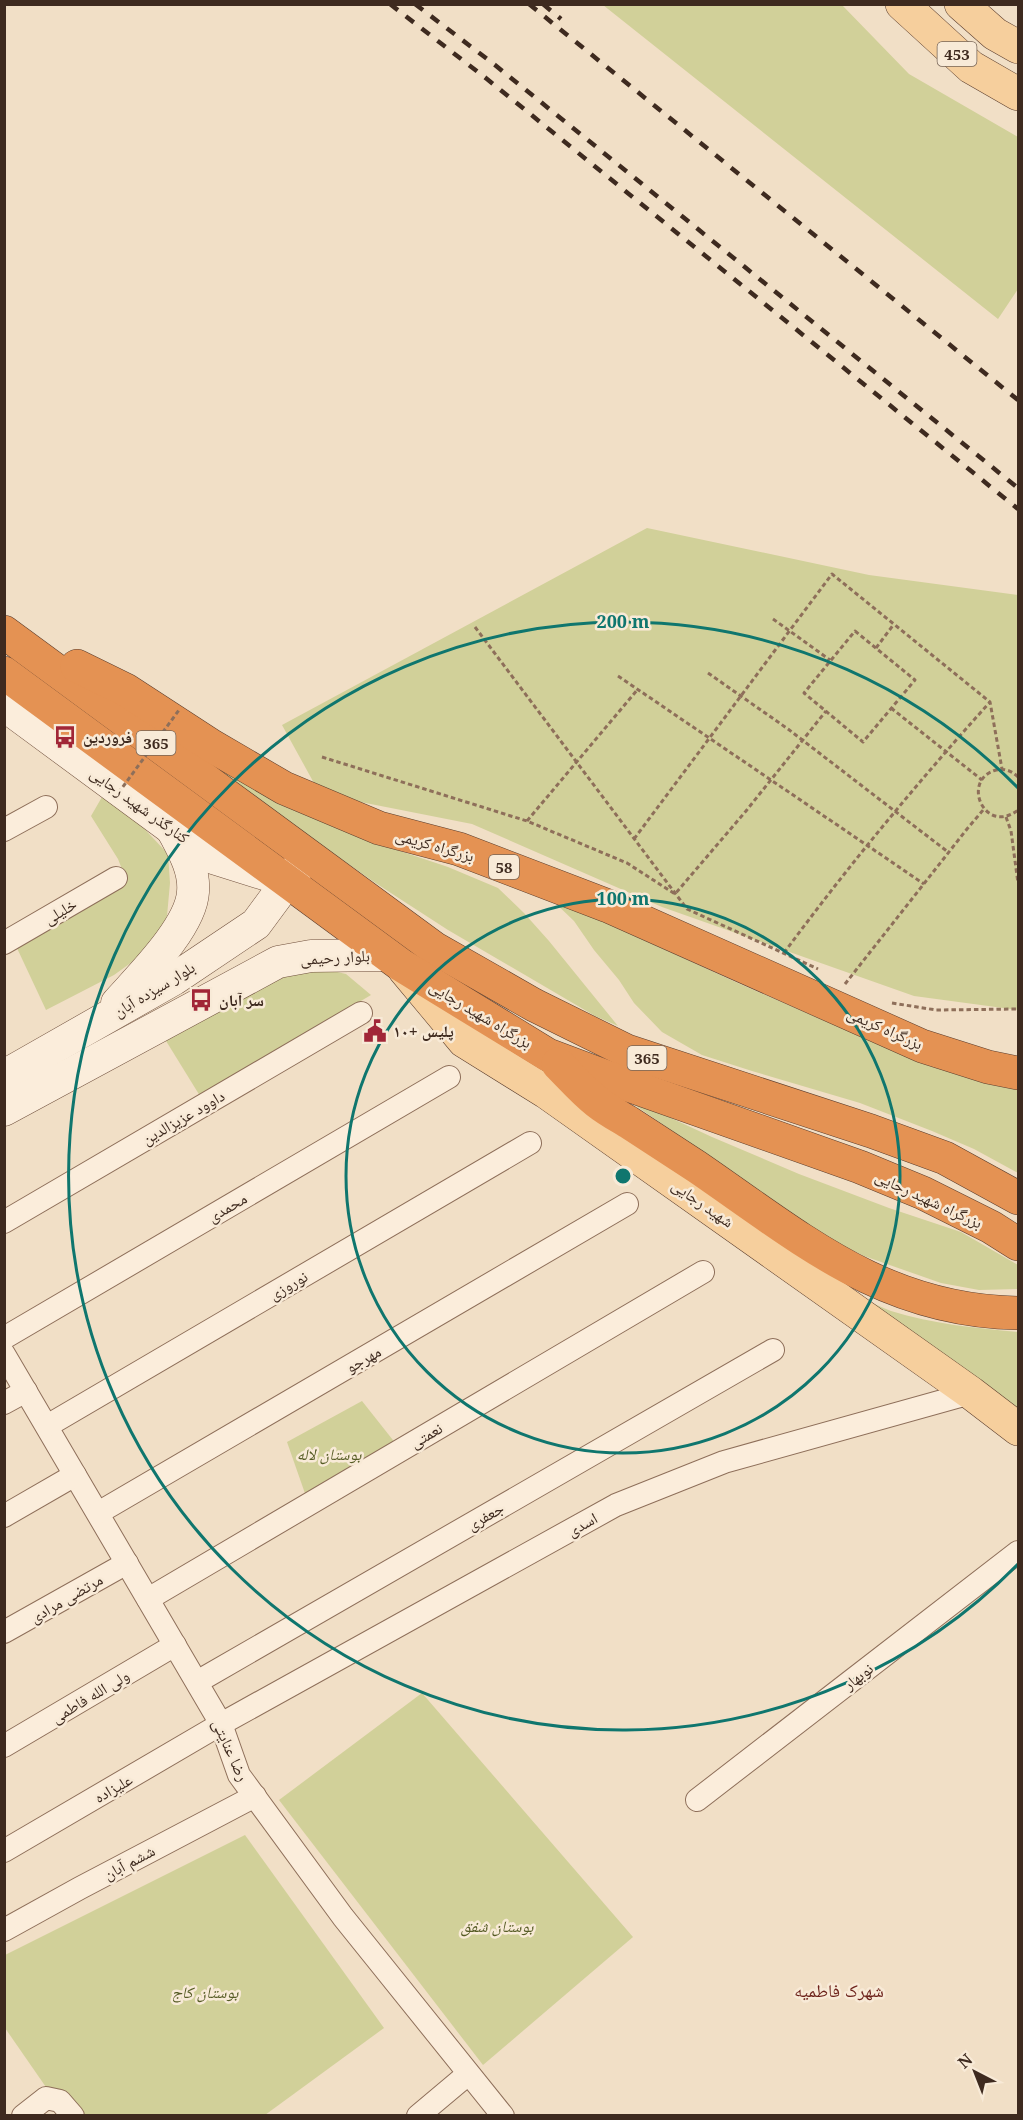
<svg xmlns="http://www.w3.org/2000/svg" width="1023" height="2120" font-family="'Noto Serif','Noto Naskh Arabic',serif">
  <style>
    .green { fill: #d1d099 }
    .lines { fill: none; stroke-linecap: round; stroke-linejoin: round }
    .street-casing { stroke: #8e6f5a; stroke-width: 24 }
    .secondary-casing { stroke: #70503d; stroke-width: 33 }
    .primary-casing { stroke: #5c3e2e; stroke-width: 34 }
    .highway-casing { stroke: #5c3e2e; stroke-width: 34 }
    .path { stroke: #8e6f5a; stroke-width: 3; stroke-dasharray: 4.5 3; stroke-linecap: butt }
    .street { stroke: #fbeddb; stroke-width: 22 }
    .secondary { stroke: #fbeddb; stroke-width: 32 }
    .primary { stroke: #f6cf9d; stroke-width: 33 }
    .highway { stroke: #e49253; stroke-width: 33 }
    .rail { stroke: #3e2a1f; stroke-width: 4.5; stroke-dasharray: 10 10; stroke-linecap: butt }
    .path-bridge { stroke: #8e6f5a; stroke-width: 3; stroke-dasharray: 4.5 3; stroke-linecap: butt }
    .ring { fill: none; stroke: #0f766e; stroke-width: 3 }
    .labels { text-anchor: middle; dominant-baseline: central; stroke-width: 5; stroke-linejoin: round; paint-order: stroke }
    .shield { fill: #f8ead7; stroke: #766456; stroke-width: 1.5 }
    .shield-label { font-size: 15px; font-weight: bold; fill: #3e2a1f }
    .poi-label { font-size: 16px; font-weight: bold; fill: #3e2a1f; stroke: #f8ead7; text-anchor: start }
    .street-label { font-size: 16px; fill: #3e2a1f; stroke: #f8ead7 }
    .park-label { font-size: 16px; font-style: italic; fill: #555b24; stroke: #f8ead7 }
    .neighbourhood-label { font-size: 18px; fill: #6d221b; stroke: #f8ead7 }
    .centre { fill: #0f766e; stroke: #f8ead7; stroke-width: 3 }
    .ring-label { font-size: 18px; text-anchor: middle; font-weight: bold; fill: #0f766e; stroke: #f8ead7; stroke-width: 5; stroke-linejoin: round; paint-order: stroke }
  </style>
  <rect width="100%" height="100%" fill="#f1dfc6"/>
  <g class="green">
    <polygon points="603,5 842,5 909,74 1018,137 1018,289 998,319"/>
    <polygon points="647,528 869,575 1018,595 1018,1010 914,996 662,907 472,824 320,794 282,725"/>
    <polygon points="183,749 303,813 358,837 448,867 498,888 524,913 549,941 618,1026 595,1016 448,930 377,884"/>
    <polygon points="102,797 138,822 168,854 170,883 167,916 150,949 114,975 46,1010 16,946 127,882 118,859 91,816"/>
    <polygon points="548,896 740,984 929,1066 1018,1089 1018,1173 974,1149 932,1131 860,1103 752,1071 702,1055 662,1032 634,1003 619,980 594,950 574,921"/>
    <polygon points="302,964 346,974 371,995 200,1096 163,1036"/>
    <polygon points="619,1094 712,1137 799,1174 889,1208 961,1232 1018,1265 1018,1289 979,1290 941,1283 864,1256 834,1241 767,1197"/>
    <path d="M836 1286C854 1294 873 1304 891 1311 933 1324 975 1328 1018 1332V1414Z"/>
    <polygon points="362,1401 400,1449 308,1502 287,1442"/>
    <polygon points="422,1693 633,1937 483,2065 279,1800"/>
    <polygon points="245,1835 384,2028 265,2115 66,2116 5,2028 5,1955"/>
  </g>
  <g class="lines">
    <g class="street-casing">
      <g id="street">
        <polyline points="4,830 46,807"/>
        <polyline points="4,943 116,878"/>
        <polyline points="4,1222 361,1013"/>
        <polyline points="4,1338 449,1077"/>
        <polyline points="4,1354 221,1724 239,1775 343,1917 503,2116"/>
        <polyline points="4,1403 26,1391"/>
        <polyline points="47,1426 530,1143"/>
        <polyline points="98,1513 627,1204"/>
        <polyline points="4,1516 75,1475"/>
        <polyline points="148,1599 703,1272"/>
        <polyline points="4,1632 127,1563"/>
        <polyline points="197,1682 773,1350"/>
        <polyline points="4,1746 175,1645"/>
        <polyline points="697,1800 1018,1552"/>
        <polyline points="4,1851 221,1724 616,1505 724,1462 971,1393"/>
        <polyline points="4,1930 80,1888 255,1796"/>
        <polyline points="23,2116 46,2098 60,2101 73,2116"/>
        <polyline points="418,2116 468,2074"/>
      </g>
    </g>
    <g class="secondary-casing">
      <g id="secondary">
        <polyline points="4,705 210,857 280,879"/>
        <path d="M117 1003C140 977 191 927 193 892 195 870 183 850 173 831"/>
        <polyline points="4,1076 174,979 256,924 304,859"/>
        <polyline points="4,1110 278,962 311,956 387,955"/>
      </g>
    </g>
    <g class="primary-casing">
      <g id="primary">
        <polyline points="902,4 971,67 1018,94"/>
        <polyline points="961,4 995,34 1018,47"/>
        <polyline points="404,969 464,1041 546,1092 971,1393 1018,1429"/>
      </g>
    </g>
    <g class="highway-casing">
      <g id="highway">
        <polyline points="4,632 434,948 534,1005 627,1051 871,1131 945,1158 1018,1198"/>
        <polyline points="77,666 126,690 212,746 284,788 379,828 459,849 608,906 922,1046 988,1067 1018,1073"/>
        <polyline points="4,673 401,965 548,1055 620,1082 860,1167 923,1193 991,1227 1018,1244"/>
        <path d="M558 1064C571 1077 583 1091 597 1102 607 1110 618 1116 628 1122 651 1137 674 1152 697 1167 802 1239 884 1311 1018 1313"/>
      </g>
    </g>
    <g class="path">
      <polyline points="773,619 830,660"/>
      <polyline points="475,627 687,909 818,969"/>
      <polygon points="855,631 915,680 863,742 804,693"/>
      <polyline points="876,648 894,624"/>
      <polyline points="708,673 788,729 948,852"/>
      <polyline points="618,676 924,884"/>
      <polyline points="891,708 982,780"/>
      <polyline points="322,757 527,821 627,863 675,894 746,811 826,711"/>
      <path d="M1018 777C1012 771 1005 768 996 770 960 780 985 836 1018 810"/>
      <polyline points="1006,817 1011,831 1018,883"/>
      <polyline points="527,821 638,689"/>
      <polyline points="634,839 832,574 990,702 1002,769"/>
      <path d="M784 953C848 866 918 782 990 702"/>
      <polyline points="845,984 967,829 984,809"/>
      <polyline points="892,1003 936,1010 1018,1009"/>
    </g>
    <use href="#street" class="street"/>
    <use href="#secondary" class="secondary"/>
    <use href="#primary" class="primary"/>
    <use href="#highway" class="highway"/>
    <g class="rail">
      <polyline points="390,4 487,79 1018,509"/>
      <polyline points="415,4 495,65 1018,488"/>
      <polyline points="529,4 1018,400"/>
      <polyline points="543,4 561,19"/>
    </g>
    <polyline class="path-bridge" points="114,799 179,710"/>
  </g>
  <g class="ring">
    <circle cx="623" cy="1176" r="277"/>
    <path d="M1018 1564A554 554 0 1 1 1018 788"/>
  </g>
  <defs>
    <g id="bus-bare" transform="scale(1.8)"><path d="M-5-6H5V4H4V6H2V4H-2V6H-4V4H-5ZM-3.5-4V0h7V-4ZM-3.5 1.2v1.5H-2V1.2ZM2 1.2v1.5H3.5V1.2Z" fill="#a12637" stroke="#f8ead7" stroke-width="2.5" paint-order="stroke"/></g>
    <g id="civic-bare" transform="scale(1.8)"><path d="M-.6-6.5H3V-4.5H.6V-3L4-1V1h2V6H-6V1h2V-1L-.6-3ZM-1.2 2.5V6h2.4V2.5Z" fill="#a12637" stroke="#f8ead7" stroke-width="2.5" paint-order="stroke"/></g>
  </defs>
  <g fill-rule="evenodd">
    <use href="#bus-bare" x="65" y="737"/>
    <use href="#bus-bare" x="201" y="1000"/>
    <use href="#civic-bare" x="375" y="1031"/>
  </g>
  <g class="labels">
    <g class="shield">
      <rect x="937.5" y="42" width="39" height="24" rx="4.5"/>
      <rect x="136.5" y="731" width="39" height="24" rx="4.5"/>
      <rect x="489" y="855" width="30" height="24" rx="4.5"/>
      <rect x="627.5" y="1046" width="39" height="24" rx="4.5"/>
    </g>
    <g class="shield-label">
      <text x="957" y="54">453</text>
      <text x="156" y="743">365</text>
      <text x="504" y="867">58</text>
      <text x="647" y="1058">365</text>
    </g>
    <g class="poi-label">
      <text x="83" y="737">فروردین</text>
      <text x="219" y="1000">سر آبان</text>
      <text x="393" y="1031">پلیس +۱۰</text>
    </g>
    <g class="street-label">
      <text transform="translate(140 805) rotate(36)">کنارگذر شهید رجایی</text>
      <text transform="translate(435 845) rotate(16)">بزرگراه کریمی</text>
      <text transform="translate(60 911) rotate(-30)">خلیلی</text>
      <text transform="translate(335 957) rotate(-3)">بلوار رحیمی</text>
      <text transform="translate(154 989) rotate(-31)">بلوار سیزده آبان</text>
      <text transform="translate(481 1014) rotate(31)">بزرگراه شهید رجایی</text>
      <text transform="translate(885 1028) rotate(24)">بزرگراه کریمی</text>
      <text transform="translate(183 1117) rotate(-30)">داوود عزیزالدین</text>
      <text transform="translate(929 1199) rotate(25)">بزرگراه شهید رجایی</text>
      <text transform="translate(703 1203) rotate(35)">شهید رجایی</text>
      <text transform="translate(227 1207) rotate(-30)">محمدی</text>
      <text transform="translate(288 1285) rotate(-30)">نوروزی</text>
      <text transform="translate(363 1359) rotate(-30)">مهرجو</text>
      <text transform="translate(426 1435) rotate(-30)">نعمتی</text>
      <text transform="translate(485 1516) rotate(-30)">جعفری</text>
      <text transform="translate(582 1524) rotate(-29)">اسدی</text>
      <text transform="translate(66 1598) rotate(-30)">مرتضی مرادی</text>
      <text transform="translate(858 1676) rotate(-38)">نوبهار</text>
      <text transform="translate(90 1696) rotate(-31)">ولی الله فاطمی</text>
      <text transform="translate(231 1750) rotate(66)">رضا عنایتی</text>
      <text transform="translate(113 1788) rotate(-30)">علیزاده</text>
      <text transform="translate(129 1862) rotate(-28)">ششم آبان</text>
    </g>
    <g class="park-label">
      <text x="329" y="1454">بوستان لاله</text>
      <text x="497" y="1926">بوستان شفق</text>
      <text x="205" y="1992">بوستان کاج</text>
    </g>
    <g class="neighbourhood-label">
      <text x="839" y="1990">شهرک فاطمیه</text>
    </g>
  </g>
  <circle cx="623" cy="1176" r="9" class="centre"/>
  <g class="ring-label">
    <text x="623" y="628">200 m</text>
    <text x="623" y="905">100 m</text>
  </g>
  <rect width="1023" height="2120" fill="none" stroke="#3e2a1f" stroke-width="12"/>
  <g transform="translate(975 2072) rotate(318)" stroke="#f8ead7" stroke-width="4.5" paint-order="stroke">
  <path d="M0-4.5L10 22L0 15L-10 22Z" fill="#3e2a1f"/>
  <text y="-9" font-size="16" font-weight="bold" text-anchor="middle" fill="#3e2a1f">N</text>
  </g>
</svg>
